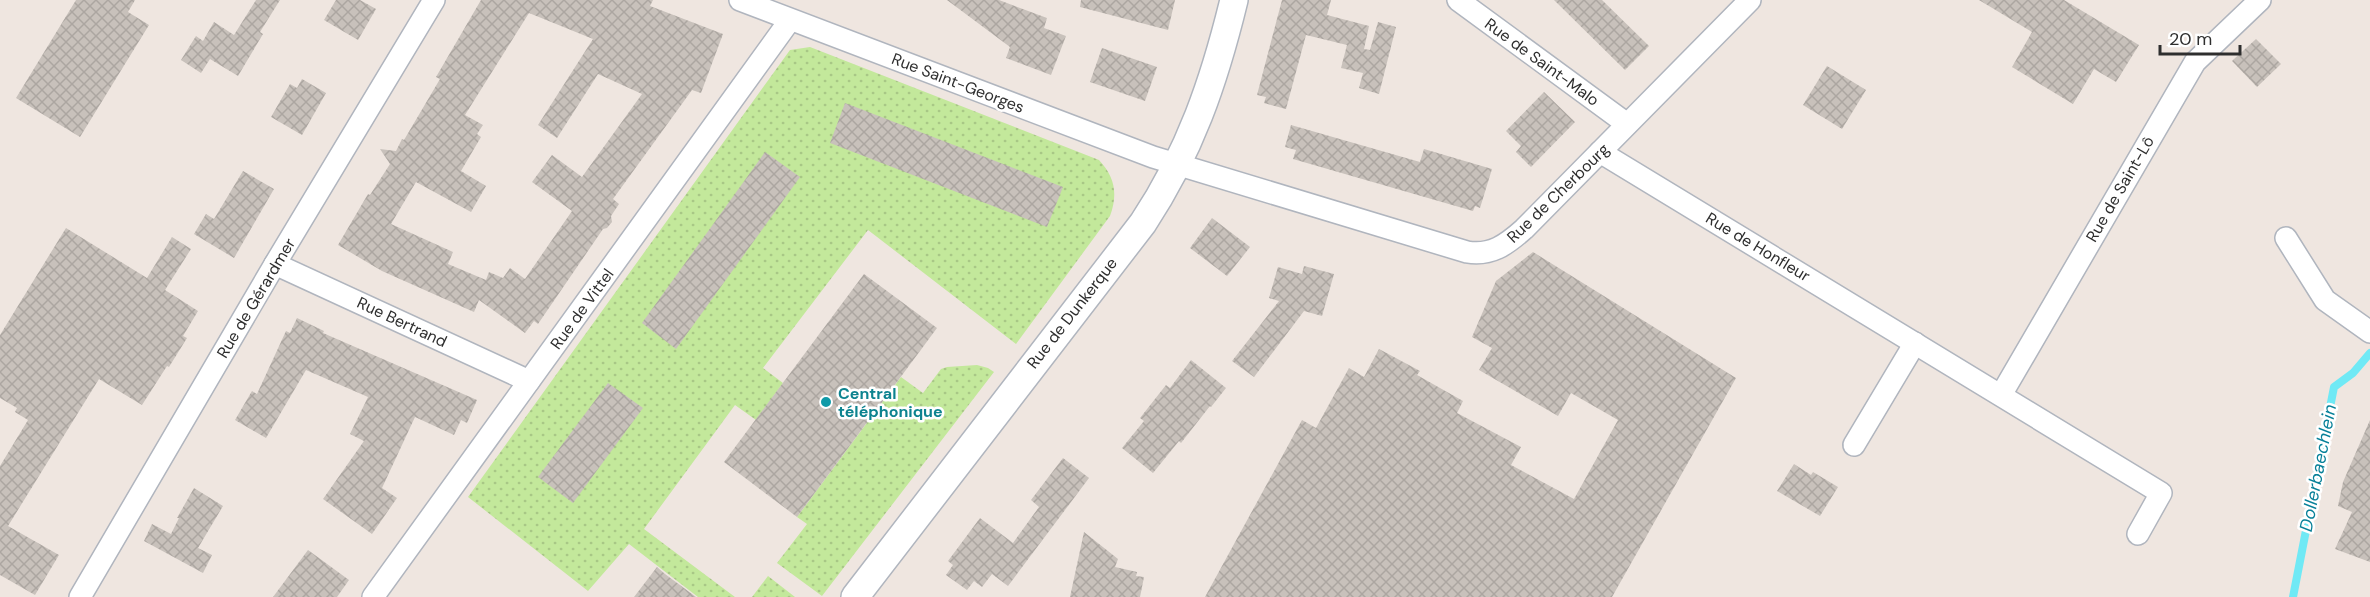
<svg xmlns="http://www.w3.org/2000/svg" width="2370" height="597" font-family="'DM Sans',sans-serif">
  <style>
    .grass { fill: url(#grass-dots) }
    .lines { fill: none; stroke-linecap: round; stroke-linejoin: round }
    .stream { stroke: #70e9f5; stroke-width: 8 }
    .building { fill: url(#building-cross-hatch); fill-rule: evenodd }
    .minor-casing { stroke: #b0b5be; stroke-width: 24 }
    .tertiary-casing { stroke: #b0b5be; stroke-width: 30 }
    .minor { stroke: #fff; stroke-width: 21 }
    .tertiary { stroke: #fff; stroke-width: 27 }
    .culture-dot { fill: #0f9aa8; stroke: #fff; stroke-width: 2 }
    .labels { text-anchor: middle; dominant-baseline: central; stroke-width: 5; stroke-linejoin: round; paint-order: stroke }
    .street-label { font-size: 16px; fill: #2e2e2e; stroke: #fff }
    .culture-label { font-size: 16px; font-weight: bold; fill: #0d838f; stroke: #fff; text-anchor: start }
    .water-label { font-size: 18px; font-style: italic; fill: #088199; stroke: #fff }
  </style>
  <defs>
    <pattern id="grass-dots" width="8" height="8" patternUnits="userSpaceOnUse" patternTransform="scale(1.5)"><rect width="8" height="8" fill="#c3e89b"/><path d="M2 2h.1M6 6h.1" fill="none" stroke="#a8c786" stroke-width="1.8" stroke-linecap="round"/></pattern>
    <pattern id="building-cross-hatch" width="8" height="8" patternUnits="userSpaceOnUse" patternTransform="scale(1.5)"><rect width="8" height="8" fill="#c8c1bb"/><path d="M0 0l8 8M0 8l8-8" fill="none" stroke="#aca6a1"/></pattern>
  </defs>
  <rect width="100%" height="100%" fill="#efe6e0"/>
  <g class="grass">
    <path d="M810 47 1099 160C1115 177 1118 194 1110 216L1016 344 868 230 763 368 783 383 756 420 735 405 644 529 735 597H698L629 544 588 591 468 497 790 50Z"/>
    <polygon points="977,365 988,368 994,372 822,596 777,563 807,524 797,517 901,377 923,393 941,369 947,367"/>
    <polygon points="768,576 795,597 752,597"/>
  </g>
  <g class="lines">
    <polyline class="stream" points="2293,597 2334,387 2353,373 2370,353"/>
  </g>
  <g class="building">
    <polygon points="76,0 135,0 128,12 149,25 80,137 16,98"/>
    <polygon points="256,0 280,0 260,32 263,34 238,76 210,59 201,73 181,60 196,36 203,41 214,22 234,35"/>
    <polygon points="336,0 360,0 376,9 358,40 324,20"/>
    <path d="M481 0H653L650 6 723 34 701 93 692 90 613 199 619 204 611 216 612 222 607 228 603 229 538 324 534 321 525 333 479 300 474 312 382 271 338 245 368 194 370 195 390 164 380 149 396 151 402 139 404 140 440 79 436 77ZM529 13 593 39 538 125 557 138 598 74 642 94 582 177 552 155 532 182 572 211 525 279 510 268 503 278 489 272 486 280 448 264 453 252 391 224 416 182 471 212 486 186 461 171 481 137 477 134 483 125 465 115Z"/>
    <polygon points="947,0 999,0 1047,18 1044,28 1066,36 1051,75 1006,58 1010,47"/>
    <polygon points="1081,0 1175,0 1168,30 1080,7"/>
    <polygon points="1282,0 1331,0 1327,15 1369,26 1364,49 1370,50 1378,22 1396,27 1379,94 1359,88 1363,73 1341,68 1347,45 1306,35 1286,109 1264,103 1266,97 1257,95"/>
    <polygon points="1554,0 1602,0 1649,46 1625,70"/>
    <polygon points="1979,0 2064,0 2139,45 2116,82 2094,69 2073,104 2012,67 2032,32"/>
    <polygon points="2256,39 2281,64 2257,87 2232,61"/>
    <polygon points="1102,48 1157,67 1145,101 1090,82"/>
    <polygon points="1827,66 1866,90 1842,129 1803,105"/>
    <polygon points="302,79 326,93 302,135 271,117 290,84 297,88"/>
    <polygon points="1544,92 1575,122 1531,167 1516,152 1521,146 1506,131"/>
    <polygon points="845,103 1063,187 1047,227 830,143"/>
    <polygon points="1291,125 1420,162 1424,149 1492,169 1480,208 1475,206 1473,211 1293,159 1296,150 1285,147"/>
    <polygon points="765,152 800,177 676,349 642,323"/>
    <polygon points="243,171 274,189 234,258 194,234 206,214 214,219"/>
    <polygon points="1212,218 1250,247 1227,276 1190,248"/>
    <polygon points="66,228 147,278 172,237 191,249 165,290 198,311 183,336 187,338 169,367 167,366 142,405 99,379 8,526 59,555 35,595 0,575 0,466 28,420 15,412 17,408 0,398 0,335"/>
    <polygon points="1533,252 1736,378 1612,597 1205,597 1302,420 1316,428 1349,368 1364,377 1379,349 1420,371 1417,375 1463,401 1457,413 1521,447 1511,465 1574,499 1618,420 1571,393 1558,416 1479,370 1492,348 1472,337 1496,281"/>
    <polygon points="1304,266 1334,274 1322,316 1304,311 1254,377 1232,361 1279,301 1269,298 1278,267 1302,274"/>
    <polygon points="864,274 937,328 797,517 724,462"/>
    <polygon points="297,318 324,331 323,333 477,400 467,423 461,420 454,435 415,417 382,488 397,498 372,534 323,499 364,441 350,434 368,397 306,370 266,438 235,420 252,391 257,394 286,331 290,333"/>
    <polygon points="1191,360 1226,388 1211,407 1210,406 1181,443 1179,441 1153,473 1122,448 1144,421 1140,418 1166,385 1170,388"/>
    <polygon points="608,383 643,408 573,503 538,477"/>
    <polygon points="2370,420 2370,562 2335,549 2352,512 2338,506 2343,482"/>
    <polygon points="1063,458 1089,478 1008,586 992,574 982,587 974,581 967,590 946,575 953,565 948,561 980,518 1013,543 1039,507 1031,500"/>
    <polygon points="1794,464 1811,475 1813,472 1838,487 1820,516 1777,491"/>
    <polygon points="194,488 223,506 198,548 212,555 203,573 144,541 152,524 171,534 179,518 177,518"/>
    <polygon points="1084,532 1118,559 1115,567 1137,572 1136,576 1144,577 1140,597 1070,597"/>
    <polygon points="308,550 349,580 337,597 273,597"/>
    <polygon points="657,567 665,574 696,597 634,597"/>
  </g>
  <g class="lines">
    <g class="minor-casing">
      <g id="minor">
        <path d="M740 0 1153 157 1467 252C1491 256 1506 245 1524 229L1750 0"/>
        <polyline points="1458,0 1627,124"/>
        <polyline points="1600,152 2161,493 2138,534"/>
        <polyline points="2286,238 2325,300 2370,332"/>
        <polyline points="275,264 529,381"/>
        <polyline points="2001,395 2195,62 2260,0"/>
        <polyline points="1854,445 1915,343"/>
        <polyline points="80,597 275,264 434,0"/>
        <polyline points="373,597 790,20"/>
      </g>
    </g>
    <g class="tertiary-casing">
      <path id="tertiary" d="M855 597 1143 223C1190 152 1214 82 1234 0"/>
    </g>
    <use href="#minor" class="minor"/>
    <use href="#tertiary" class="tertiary"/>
  </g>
  <circle class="culture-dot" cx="826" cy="402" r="6"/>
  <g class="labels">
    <g class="street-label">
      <text transform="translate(1542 62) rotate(36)">Rue de Saint-Malo</text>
      <text transform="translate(958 83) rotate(21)">Rue Saint-Georges</text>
      <text transform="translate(2120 189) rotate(-60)">Rue de Saint-Lô</text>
      <text transform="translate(1558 193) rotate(-44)">Rue de Cherbourg</text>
      <text transform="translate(1758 247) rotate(31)">Rue de Honfleur</text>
      <text transform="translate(256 298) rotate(-59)">Rue de Gérardmer</text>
      <text transform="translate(582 309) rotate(-54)">Rue de Vittel</text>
      <text transform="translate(1072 313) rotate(-52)">Rue de Dunkerque</text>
      <text transform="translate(402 322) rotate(25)">Rue Bertrand</text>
    </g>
    <g class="culture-label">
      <text x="838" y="393">Central<tspan x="838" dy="18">téléphonique</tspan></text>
    </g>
    <g class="water-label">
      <text transform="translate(2318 468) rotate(-79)">Dollerbaechlein</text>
    </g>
  </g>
  <path d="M2160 45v9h80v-9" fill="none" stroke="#2e2e2e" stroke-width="3"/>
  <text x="2169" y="45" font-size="18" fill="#2e2e2e" stroke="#ffffff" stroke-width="4.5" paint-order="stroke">20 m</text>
</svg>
